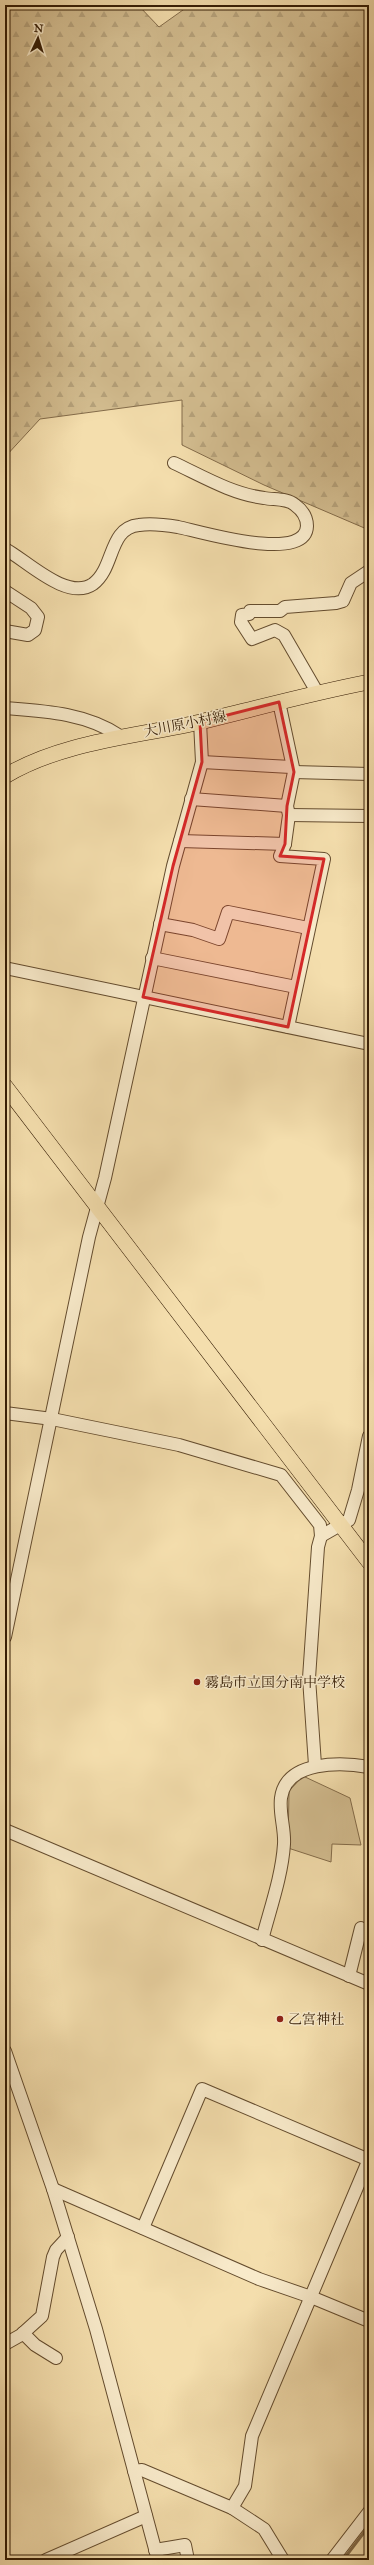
<svg xmlns="http://www.w3.org/2000/svg" width="374" height="2565" font-family="'IM FELL Great Primer','Noto Serif JP',serif">
  <style>
    .grass { fill: #d3bd90; stroke: #846c4a }
    .forest { fill: url(#forest-firs); stroke: #846c4a }
    .lines { fill: none; stroke-linecap: round; stroke-linejoin: round }
    .stream { stroke: #806947; stroke-width: 3 }
    .minor-casing { stroke: #644c2e; stroke-width: 14 }
    .major-casing { stroke: #341c04; stroke-width: 16 }
    .minor { stroke: #f8eaca; stroke-width: 12 }
    .major { stroke: #f4dead; stroke-width: 15 }
    .marked { fill: #d62828; fill-opacity: 0.2; stroke: #d62828; stroke-width: 3; stroke-linejoin: round }
    .poi-dot { fill: #8f2418; stroke: #f8eaca; stroke-width: 1.5 }
    .labels { text-anchor: middle; dominant-baseline: central; stroke-width: 3; stroke-linejoin: round; paint-order: stroke }
    .street-label { font-size: 14px; fill: #341c04; stroke: #f8eaca }
    .poi-label { font-size: 14px; fill: #341c04; stroke: #f8eaca; text-anchor: start }
  </style>
  <defs>
    <pattern id="forest-firs" width="22" height="20" patternUnits="userSpaceOnUse"><rect width="22" height="20" fill="#d3bd90"/><path d="M5 1l3.5 6h-7zM16 11l3.5 6h-7z" fill="#b6a27b"/></pattern>
  </defs>
  <rect width="100%" height="100%" fill="#f4dead"/>
  <filter id="stains"><feTurbulence type="fractalNoise" baseFrequency=".005" numOctaves="4"/><feColorMatrix values="0 0 0 0 .2 0 0 0 0 .09 0 0 0 0 .02 0 0 0 .5 -.17"/></filter>
  <radialGradient id="worn" r=".72"><stop offset=".6" stop-color="#630" stop-opacity="0"/><stop offset="1" stop-color="#630" stop-opacity=".3"/></radialGradient>
  <polygon class="grass" points="303,1776 350,1798 361,1845 332,1844 331,1862 288,1848 289,1791"/>
  <polygon class="forest" points="23,5 138,5 159,27 190,5 369,5 369,530 264,485 182,445 182,400 40,419 5,457 5,11"/>
  <g class="lines">
    <polyline class="stream" points="343,2560 369,2526"/>
    <g class="minor-casing">
      <g id="minor">
        <path d="M5 549C25 559 67 602 93 584 115 568 108 528 139 525 152 523 166 525 178 527 198 531 306 564 307 526 307 517 302 510 295 505 287 498 274 500 264 498 232 494 202 476 174 463"/>
        <polyline points="5,591 31,608 38,617 35,630 28,635 5,631"/>
        <polyline points="317,692 284,635 275,630 252,639 241,622 242,615 249,614 250,611 280,611 285,607 336,603 343,601 351,583 369,571"/>
        <path d="M5 708C44 711 86 713 120 736"/>
        <polyline points="202,762 291,767"/>
        <polyline points="294,772 369,774"/>
        <polyline points="191,799 287,806"/>
        <polyline points="289,815 369,816"/>
        <polyline points="180,841 285,844 289,815 287,806 294,772 279,702"/>
        <polyline points="285,844 280,856 324,859 288,1027"/>
        <polyline points="160,924 193,930 219,939 228,912 308,928"/>
        <polyline points="152,958 296,987"/>
        <polyline points="5,968 369,1044"/>
        <polyline points="5,1413 52,1419 179,1445 281,1475 320,1525 321,1536 318,1547 309,1678 315,1765"/>
        <polyline points="321,1536 349,1520 358,1490 369,1436"/>
        <polyline points="5,1637 89,1237 105,1178 173,866 202,762 200,722"/>
        <polyline points="5,1830 369,1984"/>
        <path d="M262 1940C270 1909 282 1876 284 1844 285 1829 279 1813 281 1798 286 1760 342 1762 369 1767"/>
        <polyline points="349,1976 361,1928"/>
        <polyline points="5,2051 53,2189 96,2329 158,2560"/>
        <polyline points="53,2189 259,2279 311,2297 369,2321"/>
        <polyline points="143,2228 202,2089 369,2160"/>
        <polyline points="23,2333 35,2345 56,2358"/>
        <polyline points="5,2344 21,2335 42,2316 53,2257 56,2250 68,2237"/>
        <polyline points="134,2471 142,2470 232,2508 245,2486 252,2436 369,2159"/>
        <polyline points="232,2508 264,2529 283,2560"/>
        <polyline points="155,2550 185,2545 188,2560"/>
        <polyline points="46,2560 146,2516"/>
        <polyline points="332,2560 369,2512"/>
      </g>
    </g>
    <g class="major-casing">
      <g id="major">
        <path d="M5 776C64 741 135 737 200 722 257 708 312 693 369 682"/>
        <polyline points="5,1086 369,1562"/>
      </g>
    </g>
    <use href="#minor" class="minor"/>
    <use href="#major" class="major"/>
  </g>
  <path class="marked" d="M279 702 294 772 287 806 285 844 280 856 324 859 288 1027 143 997 173 866 202 762 200 722Z"/>
  <g class="poi-dot">
    <circle cx="197" cy="1682" r="4"/>
    <circle cx="280" cy="2019" r="4"/>
  </g>
  <g class="labels">
    <g class="street-label">
      <text transform="translate(185 724) rotate(-11)">大川原小村線</text>
    </g>
    <g class="poi-label">
      <text x="205" y="1682">霧島市立国分南中学校</text>
      <text x="288" y="2019">乙宮神社</text>
    </g>
  </g>
  <rect width="374" height="2565" fill="none" stroke="#f4dead" stroke-width="20"/>
  <rect x="6" y="6" width="362" height="2553" fill="none" stroke="#341c04" stroke-width="2"/>
  <rect x="10" y="10" width="354" height="2545" fill="none" stroke="#341c04"/>
  <g transform="translate(38 38) rotate(4)" stroke="#f8eaca" stroke-width="3" paint-order="stroke">
  <path d="M0-3L7 15L0 10L-7 15Z" fill="#341c04"/>
  <text y="-6" font-size="11" font-weight="bold" text-anchor="middle" fill="#341c04">N</text>
  </g>
  <rect width="100%" height="100%" filter="url(#stains)"/>
  <rect width="100%" height="100%" fill="url(#worn)"/>
</svg>
